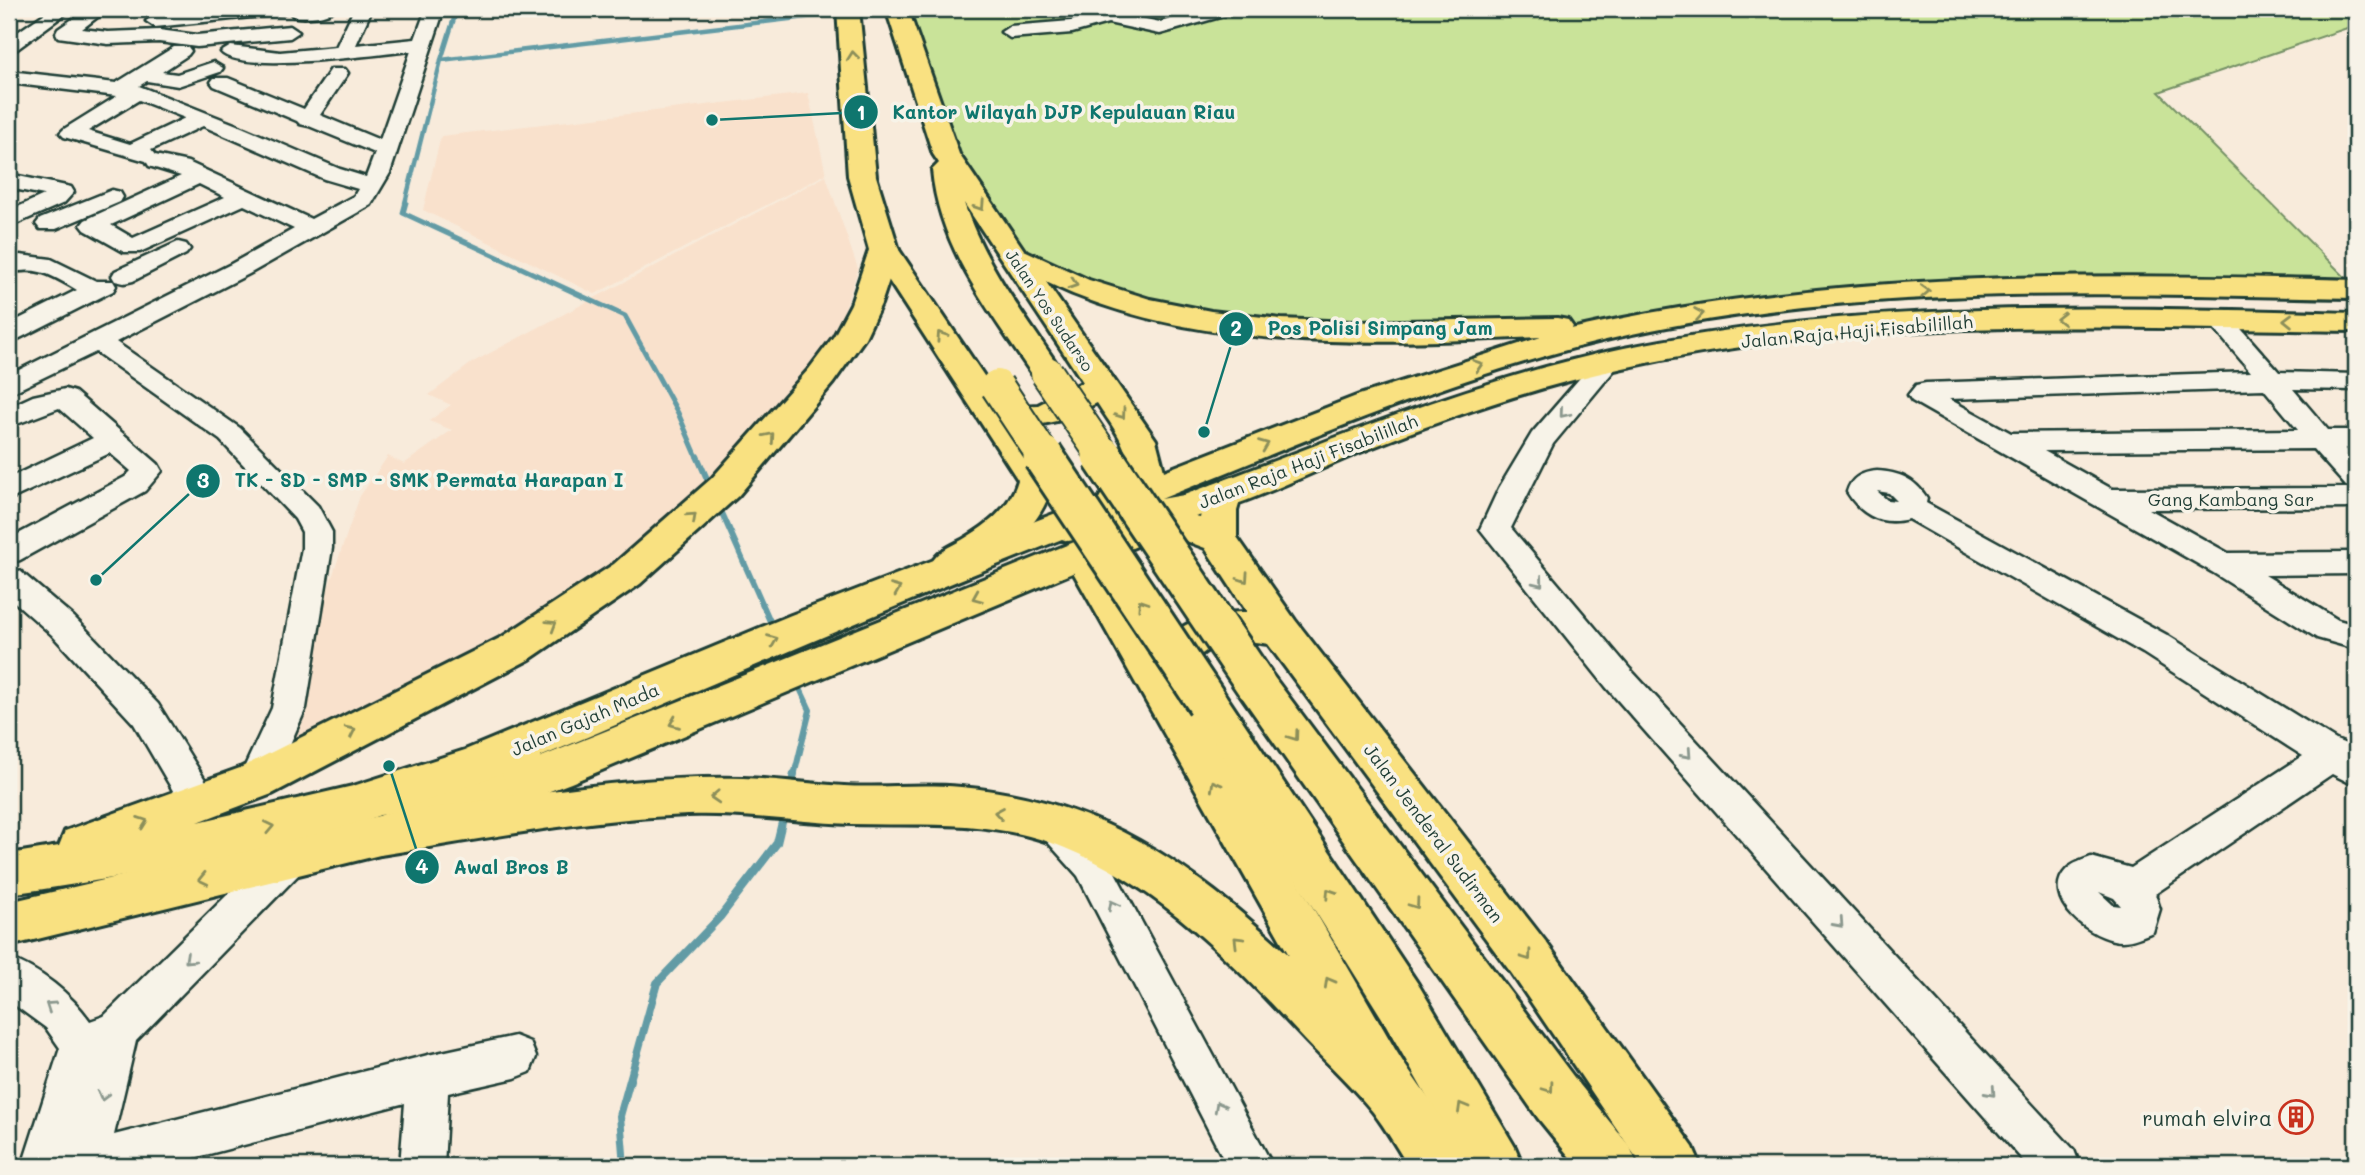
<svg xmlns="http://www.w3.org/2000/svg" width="2365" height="1175" font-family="Mali,sans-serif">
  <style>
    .built { fill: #f9e1cc }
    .green { fill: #c9e399; stroke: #749066; stroke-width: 2 }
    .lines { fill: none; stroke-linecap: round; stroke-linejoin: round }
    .stream-far3 { stroke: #629ba5; stroke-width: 4.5 }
    .stream-far2 { stroke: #629ba5; stroke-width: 5 }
    .stream-far1 { stroke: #629ba5; stroke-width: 6 }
    .stream { stroke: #629ba5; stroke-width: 8 }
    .minor-casing { stroke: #1f3d34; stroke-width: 5 }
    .major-casing { stroke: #1f3d34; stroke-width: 6 }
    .highway-casing { stroke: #1f3d34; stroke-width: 6 }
    .minor { fill: #f7f3e8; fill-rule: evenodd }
    .major { fill: #f9e181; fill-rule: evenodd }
    .highway { fill: #f9e181; fill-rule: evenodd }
    .major-bridge-far1-casing { stroke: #1f3d34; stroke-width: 36; stroke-linecap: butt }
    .major-bridge-casing { stroke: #1f3d34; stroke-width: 45; stroke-linecap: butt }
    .major-bridge-far1 { stroke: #f9e181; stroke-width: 32 }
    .major-bridge { stroke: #f9e181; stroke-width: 39 }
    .oneway { stroke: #8c8f5a }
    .oneway2 { stroke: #8b988e }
    .labels { text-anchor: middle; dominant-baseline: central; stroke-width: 7; stroke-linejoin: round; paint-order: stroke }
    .far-street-label { font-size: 16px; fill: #1f3d34; stroke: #f7f3e8 }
    .street-label { font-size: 18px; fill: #1f3d34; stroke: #f7f3e8 }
    .near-poi-label { font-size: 21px; fill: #1f3d34; stroke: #f7f3e8; text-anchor: end }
    .leader { fill: none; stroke: #0f766e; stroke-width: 2.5 }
    .callout-dot { fill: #0f766e; stroke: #f7f3e8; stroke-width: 2.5 }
    .mark-label { font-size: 21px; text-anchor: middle; font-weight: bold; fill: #fff }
    .callout-label { font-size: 19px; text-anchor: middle; font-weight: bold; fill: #0f766e; stroke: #f7f3e8; stroke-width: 7; stroke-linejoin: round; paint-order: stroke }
  </style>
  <rect width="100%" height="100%" fill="#f8ebdb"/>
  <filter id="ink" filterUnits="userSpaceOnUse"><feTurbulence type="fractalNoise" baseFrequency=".0143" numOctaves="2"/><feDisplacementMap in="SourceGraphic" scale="14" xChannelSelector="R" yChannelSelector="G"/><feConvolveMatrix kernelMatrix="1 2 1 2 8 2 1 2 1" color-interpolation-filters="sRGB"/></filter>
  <g filter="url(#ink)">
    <g class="built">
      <polygon points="808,93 826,174 595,294 423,210 441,136"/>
      <polygon points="826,176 858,269 839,326 800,386 674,526 549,615 270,757 360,496 388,456 404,464 452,430 429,421 451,405 429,395 473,362"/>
    </g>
    <polygon class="green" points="897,9 2356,9 2356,25 2159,92 2356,288 2356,296 2208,293 2001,296 1777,308 1549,336 1474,341 1388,340 1170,307 1084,279 998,243 961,204"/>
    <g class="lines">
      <g class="stream-far3">
        <polyline points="441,60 840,13"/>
        <polyline points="405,203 441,60 457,9"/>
      </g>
      <polyline class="stream-far2" points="406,202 403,213 625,316 678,413 697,457"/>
      <g class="stream-far1">
        <polyline points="697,456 711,488"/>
        <polyline points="718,504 773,628"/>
        <polyline points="794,776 810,710 796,680"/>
      </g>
      <g class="stream">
        <polyline points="791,787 794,774"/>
        <polyline points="624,1166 620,1116 657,983 720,917 777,843 784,814"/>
      </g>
      <g class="minor-casing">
        <g id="minor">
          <polygon points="51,9 72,9 16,50 9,52 9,38"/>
          <polygon points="87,9 108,9 82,29 108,32 159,30 197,35 290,26 299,32 290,38 197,47 159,42 108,44 58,37 56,33 58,29"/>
          <polygon points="226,9 291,9 282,14 155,27 146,21 155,15"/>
          <path d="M292 9H335C327 17 304 19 293 16L290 12Z"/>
          <path d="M354 9H372L356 45 415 39 426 9H444L390 173 371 205 249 274 116 342 240 428 318 506 332 532V548L306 708 269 792 256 796 243 792 238 781 272 708 302 548V532L295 519 220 440 96 352 9 394V375L231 264 294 229 244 205 140 252H124L85 230 81 225 85 220 181 176 149 166 146 161 64 137 60 133 64 129 117 96 9 83V71L116 83 174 47H188L191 51 188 55 162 72 177 74 213 62 223 68 220 72 178 86 147 81 139 86 237 125 340 169 366 177 375 153 309 126 300 124 297 121 214 86 211 82 214 78H228L304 109 331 69H345L348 73 320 115 380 140 411 51C380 54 239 74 221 52L231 46 280 52 336 47ZM139 100 185 118 130 144 88 131ZM203 126 324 179 358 189 354 196 311 219 188 162 155 155 151 150ZM199 184 225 197 133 238 111 225Z"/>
          <polygon points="1208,9 1237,9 1234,13 1160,34 1108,23 1072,33 1010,38 1001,32 1010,26 1071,21 1107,11 1160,22"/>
          <polygon points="9,174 71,187 74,192 64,203 9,227 9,211 44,195 9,188"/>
          <polygon points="112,190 120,192 123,197 120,202 56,229 40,229 36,224 40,219"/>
          <polygon points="178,242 186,244 190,249 186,254 133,281 124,283 115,281 112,276 115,271"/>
          <path d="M20 255 51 259 96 281H113L116 286 113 291 18 339 9 342V324L77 290C51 275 39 266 9 273V259Z"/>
          <path d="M2219 311 2228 314 2279 372 2356 374V390L2293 389 2328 430H2356V448H2345L2356 461V508L2149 509 2228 553 2356 552V574L2265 575 2338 620 2356 625V649L2317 638 2212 572 1912 401 1908 395 1916 385 1926 383 2251 372 2206 319 2210 314ZM2264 389 2298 430 2011 433 1949 399ZM2313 449 2346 486 2353 488 2112 489 2044 451Z"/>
          <polygon points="1608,354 1617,356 1621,362 1553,444 1511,528 1630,669 2074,1150 2080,1166 2028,1166 1606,687 1480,529 1499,488 1532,433 1599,356"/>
          <polygon points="65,389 75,392 158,464 162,471 145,491 20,560 9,563 9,539 125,477 131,471 110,453 9,500 9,478 93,438 59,408 9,427 9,407 33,396"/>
          <path d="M1877 471C1899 472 1915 479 1927 498L1926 503 2167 635 2336 740 2346 744 2356 753V786L2332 774 2155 894 2160 909 2153 932C2143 936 2133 941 2122 941 2092 941 2038 898 2067 869 2073 863 2083 860 2091 857L2131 868 2303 756 2143 653 1908 519C1881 526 1861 515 1847 492 1851 477 1863 472 1877 471ZM1877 491 1889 493 1897 501 1887 500ZM2099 892 2114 898 2121 906 2113 905Z"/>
          <polygon points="9,568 20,571 74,617 158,704 212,791 217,802 212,813 199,817 186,813 134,724 52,635 9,597"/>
          <polygon points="1058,812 1071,817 1104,852 1273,1166 1227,1166 1078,876 1045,839 1040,828 1045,817"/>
          <path d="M290 842 303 846 309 858 303 870 136 1041 114 1135 428 1055 515 1036 530 1042 536 1057 530 1072 515 1078 448 1093 444 1166H400L405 1103 163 1166H22L60 1048 46 1028 9 1001V958C40 969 71 994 90 1021L104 1016 277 846Z"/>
        </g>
      </g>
      <g class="major-casing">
        <g id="major">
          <path d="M837 9H859L876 176 899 250 1005 407 1038 405 1083 382 964 203C985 266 1027 319 1063 373L1058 380 1047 383 1036 380C993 316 939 249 932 170L939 163 933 154 886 9H908L959 154 1024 250 1089 280 1150 299 1211 311 1281 319 1351 322 1557 318 1568 320 1573 327 1571 329C1829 270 2094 273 2356 280V298C2116 294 1868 283 1632 334 1469 369 1315 437 1161 499L1184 495C1330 441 1471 380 1624 348 1864 299 2112 307 2356 313V331C2112 328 1864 315 1623 368 1535 387 1451 416 1368 449 1301 476 1216 522 1144 525L1150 534 1144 543 571 783 380 855 9 946V902L379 816 541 757 1114 526 1103 523 1096 504 1101 495 1125 486C1137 454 1113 428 1097 403L1061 420 1020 429 1054 480C1050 493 1046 504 1038 516 1024 537 979 573 953 577 947 578 942 575 937 574L931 564C938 551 949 547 962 540 987 525 1009 510 1018 480L869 250 848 176ZM1046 282C1195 354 1380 344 1541 337L1359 395 1164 471 1156 440Z"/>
          <polygon points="1255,667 1270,672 1576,1080 1630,1147 1638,1166 1577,1166 1538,1118 1240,694 1234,683 1240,672"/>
          <polygon points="1207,685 1222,690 1418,984 1515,1147 1523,1166 1466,1166 1382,1018 1192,714 1186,702 1192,690"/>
        </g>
      </g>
      <g class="highway-casing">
        <path id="highway" d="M884 241 894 244 899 250 881 304 865 338 833 383 738 496 640 584 530 659 272 794 198 822 353 786 465 750 791 615 1077 505 1090 501 1103 505 1106 510H1164L1200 518 1206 494 1211 485 1224 482 1237 485 1242 494 1237 511V537L1295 620 1546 942 1693 1147 1701 1166H1642L1512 974 1268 644C1226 636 1198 645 1179 684 1253 805 1325 927 1395 1049 1418 1088 1452 1124 1467 1166H1408C1397 1148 1386 1129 1373 1112 1353 1087 1327 1063 1305 1040 1236 966 1160 886 1065 848 990 818 928 826 851 824 796 822 743 813 688 815 584 819 482 839 380 855L364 849 357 835 364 821 380 815 515 796 510 794 502 773C345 836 175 871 9 894V854L59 846 65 831 240 768 502 637 614 564 712 478 809 369 834 336 851 304 869 250 874 244ZM1144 534 1181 539 1205 548 1247 612C1214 611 1178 622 1157 648L1111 572 1125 545 1116 535ZM1092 537 1073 572 1289 955C1188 862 1101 800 961 787 922 783 883 788 844 786 810 784 777 779 743 778 676 776 609 783 543 792L548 781 540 757C714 684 886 608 1062 539L1068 541Z"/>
      </g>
      <use href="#minor" class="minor"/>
      <use href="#major" class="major"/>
      <use href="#highway" class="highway"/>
      <g class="major-bridge-far1-casing">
        <g id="major-bridge-far1">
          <polyline points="1047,373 1104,457"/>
          <polyline points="997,386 1044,457"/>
        </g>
      </g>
      <g class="major-bridge-casing">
        <g id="major-bridge">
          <polyline points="1043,456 1207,702"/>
          <polyline points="1102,456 1255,683"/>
        </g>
      </g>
      <use href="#major-bridge-far1" class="major-bridge-far1"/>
      <use href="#major-bridge" class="major-bridge"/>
    </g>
    <defs><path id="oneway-chevron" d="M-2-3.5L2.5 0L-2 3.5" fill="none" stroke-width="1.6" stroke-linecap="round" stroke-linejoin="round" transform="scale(1.75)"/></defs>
    <g class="oneway">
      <use href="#oneway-chevron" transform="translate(853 56) rotate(-96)"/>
      <use href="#oneway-chevron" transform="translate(980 206) rotate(57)"/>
      <use href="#oneway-chevron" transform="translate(1073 284) rotate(19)"/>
      <use href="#oneway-chevron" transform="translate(1925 291) rotate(-2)"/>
      <use href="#oneway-chevron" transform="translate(1699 314) rotate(-9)"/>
      <use href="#oneway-chevron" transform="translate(2061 319) rotate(180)"/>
      <use href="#oneway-chevron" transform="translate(2288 320) rotate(-179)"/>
      <use href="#oneway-chevron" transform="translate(941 336) rotate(-124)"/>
      <use href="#oneway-chevron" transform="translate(1478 365) rotate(-18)"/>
      <use href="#oneway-chevron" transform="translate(1121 414) rotate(55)"/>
      <use href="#oneway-chevron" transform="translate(770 437) rotate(-49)"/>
      <use href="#oneway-chevron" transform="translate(1264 445) rotate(-22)"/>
      <use href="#oneway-chevron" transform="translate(692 517) rotate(-42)"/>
      <use href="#oneway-chevron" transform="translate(1244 578) rotate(56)"/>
      <use href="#oneway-chevron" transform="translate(896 589) rotate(-22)"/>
      <use href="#oneway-chevron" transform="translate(977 597) rotate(157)"/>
      <use href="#oneway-chevron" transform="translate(1142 604) rotate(-124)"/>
      <use href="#oneway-chevron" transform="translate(552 625) rotate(-32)"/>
      <use href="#oneway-chevron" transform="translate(773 640) rotate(-22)"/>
      <use href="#oneway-chevron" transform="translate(674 723) rotate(158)"/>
      <use href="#oneway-chevron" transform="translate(351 731) rotate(-26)"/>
      <use href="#oneway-chevron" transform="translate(1294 736) rotate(54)"/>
      <use href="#oneway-chevron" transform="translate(1215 785) rotate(-119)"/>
      <use href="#oneway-chevron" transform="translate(715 797) rotate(177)"/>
      <use href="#oneway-chevron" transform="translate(999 813) rotate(-170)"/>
      <use href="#oneway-chevron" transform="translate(143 822) rotate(-20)"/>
      <use href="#oneway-chevron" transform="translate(269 827) rotate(-12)"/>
      <use href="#oneway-chevron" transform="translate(203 879) rotate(167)"/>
      <use href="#oneway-chevron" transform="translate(1330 893) rotate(-123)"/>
      <use href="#oneway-chevron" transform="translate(1415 904) rotate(54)"/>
      <use href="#oneway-chevron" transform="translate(1238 941) rotate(-135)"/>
      <use href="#oneway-chevron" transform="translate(1527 956) rotate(54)"/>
      <use href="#oneway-chevron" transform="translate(1329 982) rotate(-119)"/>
      <use href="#oneway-chevron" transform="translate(1549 1088) rotate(54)"/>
      <use href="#oneway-chevron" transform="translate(1462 1107) rotate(-120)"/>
    </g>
    <g class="oneway2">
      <use href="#oneway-chevron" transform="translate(1564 413) rotate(130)"/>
      <use href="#oneway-chevron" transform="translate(1539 582) rotate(51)"/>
      <use href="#oneway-chevron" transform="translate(1687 754) rotate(48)"/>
      <use href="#oneway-chevron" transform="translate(1113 905) rotate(-118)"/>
      <use href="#oneway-chevron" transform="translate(1839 923) rotate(48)"/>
      <use href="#oneway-chevron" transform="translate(189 959) rotate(137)"/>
      <use href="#oneway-chevron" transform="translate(50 1006) rotate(-146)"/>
      <use href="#oneway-chevron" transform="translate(1991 1092) rotate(48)"/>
      <use href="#oneway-chevron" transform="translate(103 1096) rotate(104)"/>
      <use href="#oneway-chevron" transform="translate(1219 1106) rotate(-118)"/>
    </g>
  </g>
  <defs>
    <g id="building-ring" transform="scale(1.75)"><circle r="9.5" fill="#f7f3e8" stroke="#c8321e" stroke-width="1.5"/><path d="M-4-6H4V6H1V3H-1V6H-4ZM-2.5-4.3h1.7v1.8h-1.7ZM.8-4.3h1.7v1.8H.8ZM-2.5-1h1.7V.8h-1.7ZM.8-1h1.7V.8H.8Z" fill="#c8321e"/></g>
  </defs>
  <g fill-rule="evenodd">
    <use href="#building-ring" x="2296" y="1117"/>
  </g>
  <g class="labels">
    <g class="far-street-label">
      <text transform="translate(1050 310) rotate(56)">Jalan Yos Sudarso</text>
    </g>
    <g class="street-label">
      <text transform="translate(1857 331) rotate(-5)">Jalan Raja Haji Fisabilillah</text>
      <text transform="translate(1308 461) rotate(-21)">Jalan Raja Haji Fisabilillah</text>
      <text x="2231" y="499">Gang Kambang Sar</text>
      <text transform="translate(585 719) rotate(-23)">Jalan Gajah Mada</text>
      <text transform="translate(1434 833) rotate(53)">Jalan Jenderal Sudirman</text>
    </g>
    <g class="near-poi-label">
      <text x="2272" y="1117">rumah elvira</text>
    </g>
  </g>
  <path class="leader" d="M712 120L861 112M1204 432L1236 329M96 580L203 481M389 766L422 867"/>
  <g class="callout-dot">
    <circle cx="712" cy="120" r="7"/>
    <circle cx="1204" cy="432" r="7"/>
    <circle cx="96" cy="580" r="7"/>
    <circle cx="389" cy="766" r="7"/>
    <circle cx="861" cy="112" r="18"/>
    <circle cx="1236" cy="329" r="18"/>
    <circle cx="203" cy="481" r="18"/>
    <circle cx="422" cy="867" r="18"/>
  </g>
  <g class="mark-label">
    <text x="861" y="120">1</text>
    <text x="1236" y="336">2</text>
    <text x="203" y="488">3</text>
    <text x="422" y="874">4</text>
  </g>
  <g class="callout-label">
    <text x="1064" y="119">Kantor Wilayah DJP Kepulauan Riau</text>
    <text x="1380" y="335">Pos Polisi Simpang Jam</text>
    <text x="429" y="487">TK - SD - SMP - SMK Permata Harapan I</text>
    <text x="511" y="874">Awal Bros B</text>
  </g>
  <rect width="2365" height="1175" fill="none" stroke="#f7f3e8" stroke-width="35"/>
  <rect x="18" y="18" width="2330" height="1140" fill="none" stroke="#1f3d34" stroke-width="2.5" filter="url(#ink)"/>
</svg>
